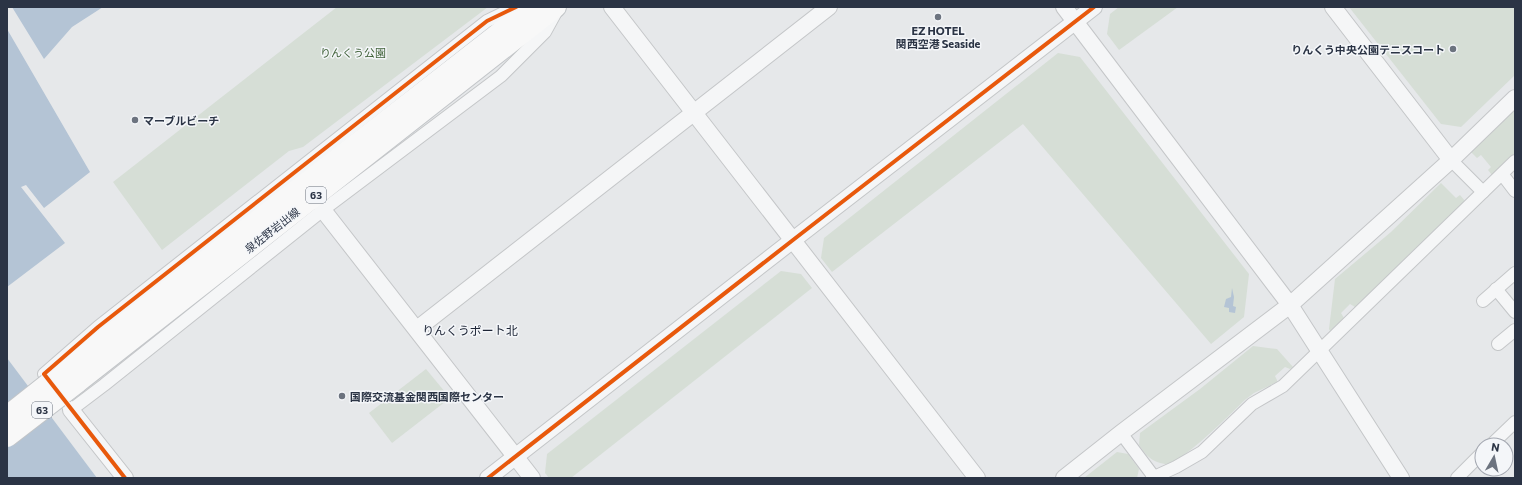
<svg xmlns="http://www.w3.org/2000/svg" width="1522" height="485" font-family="Commissioner,'Noto Sans JP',sans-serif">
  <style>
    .green { fill: #d6ded6 }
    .water { fill: #b4c4d5 }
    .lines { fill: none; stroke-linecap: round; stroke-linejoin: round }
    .minor-casing { stroke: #c4c6c8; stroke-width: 14 }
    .tertiary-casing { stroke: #c4c6c8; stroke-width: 18 }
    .primary-casing { stroke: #c2c5c8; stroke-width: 22 }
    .minor { stroke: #f5f6f7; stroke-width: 12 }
    .tertiary { stroke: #f5f6f7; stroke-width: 16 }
    .primary { stroke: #f8f8f8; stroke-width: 20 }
    .primary-bridge-casing { stroke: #c2c5c8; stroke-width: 22; stroke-linecap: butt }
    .primary-bridge { stroke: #f8f8f8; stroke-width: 20 }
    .cycleway-casing { stroke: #f4f6f9; stroke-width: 6 }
    .cycleway { stroke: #e8590c; stroke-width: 4 }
    .poi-dot { fill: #6c737f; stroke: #f4f6f9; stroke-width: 1.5 }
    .labels { text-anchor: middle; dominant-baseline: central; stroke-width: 3; stroke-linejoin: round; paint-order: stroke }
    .shield { fill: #f4f6f9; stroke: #676e7b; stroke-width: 1 }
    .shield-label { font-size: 10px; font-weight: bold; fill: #2b3445 }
    .poi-label { font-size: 11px; font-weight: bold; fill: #2b3445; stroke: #f4f6f9; text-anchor: start }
    .park-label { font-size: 11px; fill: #3f6138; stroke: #f4f6f9 }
    .street-label { font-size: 11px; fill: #2b3445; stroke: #f4f6f9 }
    .neighbourhood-label { font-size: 12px; fill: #1d2536; stroke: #f4f6f9 }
  </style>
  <rect width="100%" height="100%" fill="#e6e8ea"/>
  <g class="green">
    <polygon points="337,7 488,7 303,147 289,151 162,250 113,182"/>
    <polygon points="1119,7 1178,7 1119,50 1107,34 1110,14"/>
    <polygon points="1349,7 1515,7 1515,75 1461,127 1441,124"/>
    <polygon points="1058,53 1080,57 1249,274 1244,317 1211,344 1023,124 832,272 821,258 824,238"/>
    <polygon points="1515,109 1515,153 1492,175 1488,170 1491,167 1481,155 1477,158 1471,152"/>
    <polygon points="1441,183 1456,198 1460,195 1465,201 1355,307 1350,304 1341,313 1344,318 1330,331 1329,329 1335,279 1391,232"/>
    <polygon points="781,271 801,274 812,288 571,478 549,478 545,473 547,454"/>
    <path d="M1253 346 1277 349 1293 367 1290 369 1285 367 1275 376 1277 380V382L1254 393 1246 399C1232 412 1181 465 1165 464 1151 462 1146 455 1139 445L1140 433 1200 389Z"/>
    <polygon points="426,369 450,398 392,443 369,413"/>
    <polygon points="1117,452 1128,454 1139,469 1137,478 1084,478"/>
  </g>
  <g class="water">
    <polygon points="12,7 103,7 72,27 44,59"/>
    <polygon points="7,29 90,172 44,208 26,185 21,187 65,243 7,287"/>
    <polygon points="1232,288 1234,297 1233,306 1236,307 1235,313 1229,312 1229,308 1224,307 1226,299 1231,297"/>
    <polygon points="7,358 97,478 7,478"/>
  </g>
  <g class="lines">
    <g class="minor-casing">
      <g id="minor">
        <polyline points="1451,160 1483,192"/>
        <polyline points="1502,174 1515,191"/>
        <polyline points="1496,289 1515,312"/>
        <polyline points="1483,301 1515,273"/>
        <polyline points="1498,344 1515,330"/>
        <polyline points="50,382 44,374 98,327 487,21 516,7"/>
        <polyline points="66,403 71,410 104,385 323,210 501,76 545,32 556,12"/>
        <polyline points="1121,433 1154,477"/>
        <polyline points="1491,445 1515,422"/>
        <polyline points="1152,478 1176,467 1202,452 1252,404 1283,386 1515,161"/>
        <polyline points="1457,478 1482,453"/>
      </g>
    </g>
    <g class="tertiary-casing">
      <g id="tertiary">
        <polyline points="612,7 977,478"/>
        <polyline points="1064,7 1290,305 1401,478"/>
        <polyline points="1333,7 1451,160"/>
        <polyline points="323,210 532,478"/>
        <polyline points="417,329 829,7"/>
        <polyline points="71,410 125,478"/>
        <polyline points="488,478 793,240 1094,7"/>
        <polyline points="1064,478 1121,433 1290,305 1451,160 1515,98"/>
      </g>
    </g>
    <g class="primary-casing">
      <g id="primary">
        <polyline points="65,370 532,7"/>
        <polyline points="77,383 556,7"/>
      </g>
    </g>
    <use href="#minor" class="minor"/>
    <use href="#tertiary" class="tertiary"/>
    <use href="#primary" class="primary"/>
    <g class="primary-bridge-casing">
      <g id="primary-bridge">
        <polyline points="7,416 65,370"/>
        <polyline points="7,437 77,383"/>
      </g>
    </g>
    <use href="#primary-bridge" class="primary-bridge"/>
    <g class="cycleway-casing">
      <g id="cycleway">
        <polyline points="125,478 44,374 98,327 487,21 516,7"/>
        <polyline points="488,478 793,240 1094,7"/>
      </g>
    </g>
    <use href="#cycleway" class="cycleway"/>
  </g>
  <g class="poi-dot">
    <circle cx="938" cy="17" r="4"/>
    <circle cx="1453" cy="49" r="4"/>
    <circle cx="135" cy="120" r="4"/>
    <circle cx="342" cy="396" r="4"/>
  </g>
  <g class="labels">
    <g class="shield">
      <rect x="306" y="187" width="20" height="16" rx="3"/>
      <rect x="32" y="402" width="20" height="16" rx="3"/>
    </g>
    <g class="shield-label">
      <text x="316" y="195">63</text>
      <text x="42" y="410">63</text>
    </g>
    <g class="poi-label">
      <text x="938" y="30" text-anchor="middle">EZ HOTEL<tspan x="938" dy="13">関西空港 Seaside</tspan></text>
      <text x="1445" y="49" text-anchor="end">りんくう中央公園テニスコート</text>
      <text x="143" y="120">マーブルビーチ</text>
      <text x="350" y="396">国際交流基金関西国際センター</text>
    </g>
    <g class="park-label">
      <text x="353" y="52">りんくう公園</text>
    </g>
    <g class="street-label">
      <text transform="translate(272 230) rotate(-38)">泉佐野岩出線</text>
    </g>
    <g class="neighbourhood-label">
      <text x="470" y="330">りんくうポート北</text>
    </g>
  </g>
  <rect width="1522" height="485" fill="none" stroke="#2b3445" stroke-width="16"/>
  <g transform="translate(1494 457) rotate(9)"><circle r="19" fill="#f4f6f9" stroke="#a4a8b1"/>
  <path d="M0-3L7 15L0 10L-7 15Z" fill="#6c737f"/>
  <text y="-6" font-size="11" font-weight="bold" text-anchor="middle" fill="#2b3445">N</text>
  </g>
</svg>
